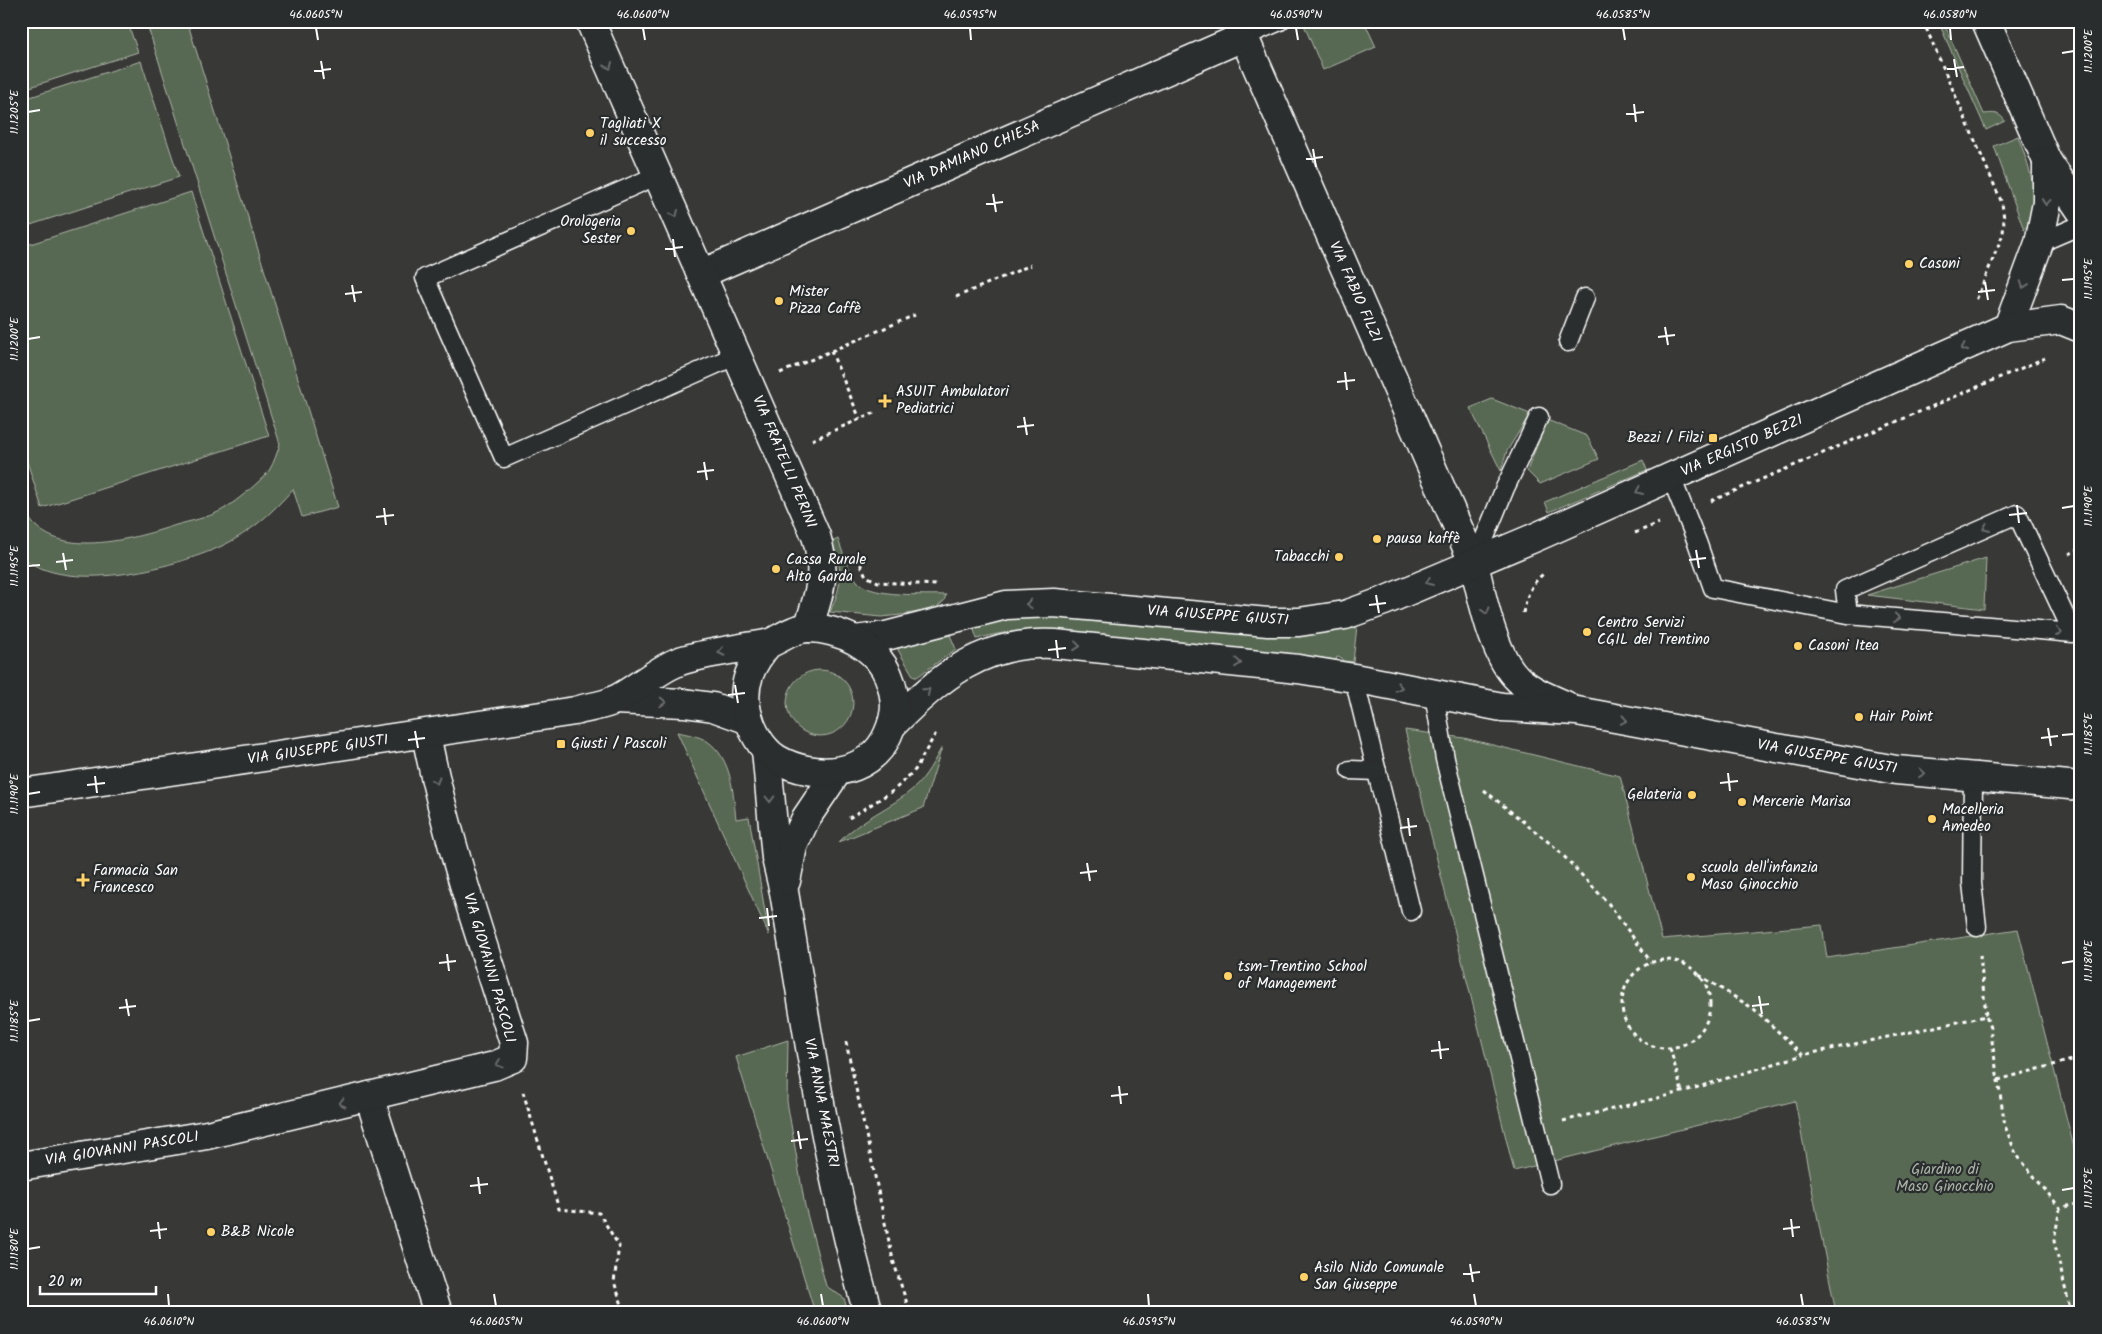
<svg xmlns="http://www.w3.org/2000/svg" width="2102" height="1334" font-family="Kalam,sans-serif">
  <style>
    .green { fill: #596952; stroke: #acb4a8 }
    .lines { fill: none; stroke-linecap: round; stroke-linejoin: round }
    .lane-casing { stroke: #fff; stroke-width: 21 }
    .street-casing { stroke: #fff; stroke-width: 31 }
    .secondary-casing { stroke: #fff; stroke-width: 31 }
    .path { stroke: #fff; stroke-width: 3; stroke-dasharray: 4 4; stroke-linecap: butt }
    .lane { stroke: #2a2d2e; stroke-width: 18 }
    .street { stroke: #2a2d2e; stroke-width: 28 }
    .secondary { stroke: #2a2d2e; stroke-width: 28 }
    .oneway { stroke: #6a6c6d }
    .ticks { fill: none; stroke: #fff; stroke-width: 2 }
    .poi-dot { fill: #ffd166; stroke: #2a2d2e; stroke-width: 2 }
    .labels { text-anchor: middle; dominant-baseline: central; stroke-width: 4.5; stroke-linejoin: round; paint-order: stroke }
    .poi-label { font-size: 15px; fill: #fff; stroke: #2a2d2e; text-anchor: start }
    .street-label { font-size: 15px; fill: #fff; stroke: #2a2d2e }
    .park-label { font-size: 15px; fill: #acb4a8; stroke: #2a2d2e }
    .neatline { fill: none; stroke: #fff; stroke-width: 2 }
    .ticks-label { font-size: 12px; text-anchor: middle; fill: #fff }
  </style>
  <rect width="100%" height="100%" fill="#383836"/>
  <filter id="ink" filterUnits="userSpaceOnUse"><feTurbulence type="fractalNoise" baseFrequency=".02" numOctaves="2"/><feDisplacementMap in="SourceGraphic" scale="10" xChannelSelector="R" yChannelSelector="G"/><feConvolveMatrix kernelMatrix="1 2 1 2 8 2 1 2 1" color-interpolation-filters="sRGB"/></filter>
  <g filter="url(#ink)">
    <g class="green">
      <polygon points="21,21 127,21 138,52 21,90"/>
      <path d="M146 21H187L338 507 302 517 293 489C272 513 251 532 222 546 173 568 66 596 21 556V501C41 566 130 540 176 525 190 521 207 518 220 511 231 506 264 479 270 469 274 462 277 453 280 444Z"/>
      <polygon points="1312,21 1364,21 1376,47 1323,70 1304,25"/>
      <path d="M1938 21H1943L1984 114C1994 113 1999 112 2005 121L1986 130Z"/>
      <polygon points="141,61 179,177 21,228 21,100"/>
      <path d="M2018 136C2027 162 2046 207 2024 230L1994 146Z"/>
      <polygon points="191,192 269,436 42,508 21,443 21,247"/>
      <polygon points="1492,399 1530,414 1507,451 1501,471 1470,408"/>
      <polygon points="1547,420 1587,436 1599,459 1540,484 1527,471"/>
      <polygon points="1643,460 1647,470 1549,512 1545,502"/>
      <path d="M838 539C843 553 848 570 858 582 873 598 925 594 946 595L944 601 935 609 901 615 881 617 830 612C843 582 843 572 832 542Z"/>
      <polygon points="1986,558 1984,609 1867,595"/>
      <path d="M1063 616 1268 636 1312 633 1354 624 1357 626 1353 662 1342 661V658L1337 657 1336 660 1294 654 1046 630C1022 630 1000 632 977 639L973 627C1005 617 1030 617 1063 616Z"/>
      <polygon points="950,635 956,649 917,677 914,677 898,650 899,646"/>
      <circle cx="820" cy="703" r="33"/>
      <polygon points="1405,730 1464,738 1620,776 1662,939 1822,925 1827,958 2018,929 2078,1163 2081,1163 2081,1313 1836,1313 1795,1101 1514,1171"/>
      <path d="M677 732C687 734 699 736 707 741 732 758 733 792 736 819L749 817 769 935Z"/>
      <path d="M942 747 923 808 839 842C861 818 890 809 914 788 926 777 934 761 942 747Z"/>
      <polygon points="788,1040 787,1101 805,1206 826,1286 844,1298 848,1313 815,1313 736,1057"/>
    </g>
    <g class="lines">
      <g class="lane-casing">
        <g id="lane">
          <polyline points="1243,37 1280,21"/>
          <polyline points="658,175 425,278 504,458 737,355"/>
          <polyline points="2039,243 2081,225"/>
          <polyline points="1568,342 1585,298"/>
          <polyline points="1671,477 1697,542 1713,588 1848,614 2073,633 2017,514 1845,590 1848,614"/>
          <polyline points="1474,564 1505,488 1539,417"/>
          <polyline points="1354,678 1411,911"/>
          <polyline points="1434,694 1445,759 1550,1184"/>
          <polyline points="1350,770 1377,771"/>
          <polyline points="1973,778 1972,883 1977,927"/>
        </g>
      </g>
      <g class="street-casing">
        <g id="street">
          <polyline points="1237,21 1474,564"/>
          <polyline points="701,274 1243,37"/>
          <path d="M766 750 776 858 784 892C808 1033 828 1175 868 1313"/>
          <polyline points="786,881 793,846 806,818 837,772"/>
          <polyline points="369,1096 438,1313"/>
          <path d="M21 1166 207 1135 494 1066 513 1058 514 1043C482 941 446 839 426 734"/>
        </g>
      </g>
      <g class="secondary-casing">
        <g id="secondary">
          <path d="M590 21 816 536C827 572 820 593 808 628"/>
          <polyline points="1986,21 2047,161 2081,211"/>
          <polyline points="2008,327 2039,243 2047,203 2047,161"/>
          <path d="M1474 564C1482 596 1493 656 1518 679 1531 691 1549 698 1565 705"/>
          <polyline points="855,640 886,636 1006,605 1054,603 1268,622 1299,622 1345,615 1384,601 1536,537 2008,327 2061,320 2081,328"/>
          <polyline points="614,700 684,703 713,707 749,720"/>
          <path d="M892 725C940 677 983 640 1055 644L1298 669 1354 678 1502 707 1577 711 1896 770 2081 786"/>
          <path d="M21 793 575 711C588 707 603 706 615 700 637 689 658 669 680 661 701 654 726 651 747 647 754 646 763 645 770 643 782 638 794 628 808 628 823 628 842 633 856 641 881 655 893 676 895 705 895 715 892 725 888 734 870 777 813 780 777 759 761 749 751 729 747 712 741 684 751 664 769 643"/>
        </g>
      </g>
      <g class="path">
        <polyline points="1923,21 2002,203 2004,219 2003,234 1975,303"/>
        <polyline points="2074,124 2081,121"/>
        <polyline points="956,297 1031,265"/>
        <polyline points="831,351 860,419"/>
        <polyline points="780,373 915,315"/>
        <polyline points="812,440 874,413"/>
        <polyline points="1711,501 2045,358"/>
        <polyline points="1635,533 1659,523"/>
        <polyline points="2069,554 2081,549"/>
        <polyline points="857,557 866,576 878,582 937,585"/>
        <path d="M1523 613C1526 598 1532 581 1545 573"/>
        <polyline points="1484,790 1557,849 1608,903 1651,962"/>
        <polyline points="849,818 893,791 915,770 937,731"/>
        <polyline points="1980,955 1986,1016"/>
        <circle cx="1666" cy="1004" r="44"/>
        <polyline points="1699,975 1754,1009 1803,1055 1986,1016 1990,1028 2005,1126 2016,1154 2060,1208 2081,1203"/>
        <polyline points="846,1042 893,1260 910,1313"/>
        <polyline points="1670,1048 1682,1092"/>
        <polyline points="1998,1080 2079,1058"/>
        <polyline points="523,1092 559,1209 599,1213 619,1246 614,1282 625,1313"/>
        <polyline points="1563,1121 1682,1092 1803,1055"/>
        <polyline points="2060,1208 2054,1241 2071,1313"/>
      </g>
      <use href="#lane" class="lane"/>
      <use href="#street" class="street"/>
      <use href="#secondary" class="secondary"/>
    </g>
    <defs><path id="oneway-chevron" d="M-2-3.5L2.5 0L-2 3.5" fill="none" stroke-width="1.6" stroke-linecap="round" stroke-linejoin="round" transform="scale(1.25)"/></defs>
    <g class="oneway">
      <use href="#oneway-chevron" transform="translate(609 66) rotate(66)"/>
      <use href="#oneway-chevron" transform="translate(2046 202) rotate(95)"/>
      <use href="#oneway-chevron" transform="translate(675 214) rotate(66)"/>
      <use href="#oneway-chevron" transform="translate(2024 285) rotate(109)"/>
      <use href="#oneway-chevron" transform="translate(1964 348) rotate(156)"/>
      <use href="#oneway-chevron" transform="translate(1639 491) rotate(156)"/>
      <use href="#oneway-chevron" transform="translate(1986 528) rotate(156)"/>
      <use href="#oneway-chevron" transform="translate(1429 582) rotate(157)"/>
      <use href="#oneway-chevron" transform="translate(1029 604) rotate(177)"/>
      <use href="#oneway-chevron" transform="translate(1486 611) rotate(73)"/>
      <use href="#oneway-chevron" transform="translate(1897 618) rotate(5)"/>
      <use href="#oneway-chevron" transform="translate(2059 632) rotate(5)"/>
      <use href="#oneway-chevron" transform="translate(1077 646) rotate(6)"/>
      <use href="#oneway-chevron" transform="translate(721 652) rotate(168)"/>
      <use href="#oneway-chevron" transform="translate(1238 663) rotate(6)"/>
      <use href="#oneway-chevron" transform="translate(1399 687) rotate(11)"/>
      <use href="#oneway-chevron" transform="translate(927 691) rotate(-40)"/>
      <use href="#oneway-chevron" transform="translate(663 702) rotate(2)"/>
      <use href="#oneway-chevron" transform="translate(1624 720) rotate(11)"/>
      <use href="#oneway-chevron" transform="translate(1922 773) rotate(6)"/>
      <use href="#oneway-chevron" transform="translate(436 781) rotate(74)"/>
      <use href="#oneway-chevron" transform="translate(770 799) rotate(89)"/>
      <use href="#oneway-chevron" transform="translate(499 1064) rotate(161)"/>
      <use href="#oneway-chevron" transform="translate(342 1103) rotate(166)"/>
    </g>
  </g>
  <path class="ticks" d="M316 28 318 40M643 28 645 40M970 28 971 40M1296 28 1298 40M1623 28 1625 40M1950 28 1951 40M2062 53 2074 51M1954 59 1957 77M321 61 324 79M1947 69 1964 67M314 71 331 69M1634 104 1636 122M28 112 40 110M1626 114 1644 112M1313 149 1316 167M1306 159 1323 157M993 194 996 212M986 204 1003 202M673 239 675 257M665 249 683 247M2062 280 2074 279M1985 282 1988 300M352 285 355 302M1978 292 1995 290M345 294 362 292M1665 327 1668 345M1658 337 1675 335M28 339 40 337M1345 372 1347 390M1337 382 1355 380M1024 417 1027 435M1017 427 1034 425M704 462 707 480M697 472 714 470M2017 505 2019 523M384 508 386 525M2062 508 2074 506M2009 515 2027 513M376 517 394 515M1696 550 1699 568M63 553 66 570M1689 560 1706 558M56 562 73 560M28 566 40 565M1376 595 1379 613M1369 605 1386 603M1056 640 1058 658M1048 650 1066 648M735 685 738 703M728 695 745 693M2048 728 2051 746M415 731 418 748M2062 735 2074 734M2041 738 2058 736M408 740 425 738M1728 773 1730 791M95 776 97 793M1720 783 1738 781M87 785 105 783M28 794 40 792M1408 818 1410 836M1400 828 1417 826M1087 863 1090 881M1080 873 1097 871M767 908 769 926M759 918 777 916M447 954 449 971M439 963 456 961M2062 963 2074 961M1759 996 1762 1014M126 999 129 1016M1752 1006 1769 1004M119 1008 136 1006M28 1021 40 1019M1439 1041 1441 1059M1431 1051 1449 1049M1119 1086 1121 1104M1111 1096 1128 1094M798 1131 801 1149M791 1141 808 1139M478 1177 480 1194M470 1186 488 1184M2062 1190 2074 1188M1791 1219 1793 1237M158 1222 160 1239M1783 1229 1800 1227M150 1231 167 1229M28 1249 40 1247M1470 1264 1473 1282M1463 1274 1480 1272M168 1294 169 1306M494 1294 496 1306M821 1294 823 1306M1148 1294 1149 1306M1474 1294 1476 1306M1801 1294 1803 1306"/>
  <g class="poi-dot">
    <circle cx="590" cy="133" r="5"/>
    <circle cx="631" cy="231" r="5"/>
    <circle cx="1909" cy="264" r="5"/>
    <circle cx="779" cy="301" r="5"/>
    <path d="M882.5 393.5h5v5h5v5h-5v5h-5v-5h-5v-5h5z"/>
    <rect x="1708" y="433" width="10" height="10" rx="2.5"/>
    <circle cx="1377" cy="539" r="5"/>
    <circle cx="1339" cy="557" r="5"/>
    <circle cx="776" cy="569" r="5"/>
    <circle cx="1587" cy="632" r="5"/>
    <circle cx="1798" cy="646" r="5"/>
    <circle cx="1859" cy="717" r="5"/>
    <rect x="556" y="739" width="10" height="10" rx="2.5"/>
    <circle cx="1692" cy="795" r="5"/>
    <circle cx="1742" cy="802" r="5"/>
    <circle cx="1932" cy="819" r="5"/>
    <circle cx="1691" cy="877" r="5"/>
    <path d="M80.5 872.5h5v5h5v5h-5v5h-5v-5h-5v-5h5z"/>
    <circle cx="1228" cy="976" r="5"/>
    <circle cx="211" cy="1232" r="5"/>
    <circle cx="1304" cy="1277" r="5"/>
  </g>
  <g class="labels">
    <g class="poi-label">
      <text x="600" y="124">Tagliati X<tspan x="600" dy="17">il successo</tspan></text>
      <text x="621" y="222" text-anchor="end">Orologeria<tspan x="621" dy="17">Sester</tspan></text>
      <text x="1919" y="264">Casoni</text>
      <text x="789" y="292">Mister<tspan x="789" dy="17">Pizza Caffè</tspan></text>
      <text x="896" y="392">ASUIT Ambulatori<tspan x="896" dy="17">Pediatrici</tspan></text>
      <text x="1703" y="438" text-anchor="end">Bezzi / Filzi</text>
      <text x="1387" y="539">pausa kaffè</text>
      <text x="1329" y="557" text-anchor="end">Tabacchi</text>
      <text x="786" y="560">Cassa Rurale<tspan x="786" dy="17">Alto Garda</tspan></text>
      <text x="1597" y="623">Centro Servizi<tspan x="1597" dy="17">CGIL del Trentino</tspan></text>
      <text x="1808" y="646">Casoni Itea</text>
      <text x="1869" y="717">Hair Point</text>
      <text x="571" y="744">Giusti / Pascoli</text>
      <text x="1682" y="795" text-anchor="end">Gelateria</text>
      <text x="1752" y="802">Mercerie Marisa</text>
      <text x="1942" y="810">Macelleria<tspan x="1942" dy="17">Amedeo</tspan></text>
      <text x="1701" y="868">scuola dell'infanzia<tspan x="1701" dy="17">Maso Ginocchio</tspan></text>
      <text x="93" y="871">Farmacia San<tspan x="93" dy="17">Francesco</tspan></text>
      <text x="1238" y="967">tsm-Trentino School<tspan x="1238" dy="17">of Management</tspan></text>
      <text x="221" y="1232">B&amp;B Nicole</text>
      <text x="1314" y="1268">Asilo Nido Comunale<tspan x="1314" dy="17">San Giuseppe</tspan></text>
    </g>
    <g class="street-label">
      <text transform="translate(972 155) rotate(-24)">VIA DAMIANO CHIESA</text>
      <text transform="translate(1355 292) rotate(66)">VIA FABIO FILZI</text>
      <text transform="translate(1742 446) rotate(-24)">VIA ERGISTO BEZZI</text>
      <text transform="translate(784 462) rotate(67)">VIA FRATELLI PERINI</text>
      <text transform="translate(1218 616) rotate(4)">VIA GIUSEPPE GIUSTI</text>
      <text transform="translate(318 750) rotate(-8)">VIA GIUSEPPE GIUSTI</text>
      <text transform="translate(1827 757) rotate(10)">VIA GIUSEPPE GIUSTI</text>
      <text transform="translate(489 968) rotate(74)">VIA GIOVANNI PASCOLI</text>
      <text transform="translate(821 1103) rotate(79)">VIA ANNA MAESTRI</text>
      <text transform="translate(122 1149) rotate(-9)">VIA GIOVANNI PASCOLI</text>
    </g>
    <g class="park-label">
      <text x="1945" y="1170">Giardino di<tspan x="1945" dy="17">Maso Ginocchio</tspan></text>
    </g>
  </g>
  <rect width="2102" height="1334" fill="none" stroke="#2a2d2e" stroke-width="55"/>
  <path d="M40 1286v8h116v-8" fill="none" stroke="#ffffff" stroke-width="2.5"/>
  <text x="48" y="1286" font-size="15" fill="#ffffff" stroke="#2a2d2e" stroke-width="4" paint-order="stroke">20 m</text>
  <rect x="28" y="28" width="2046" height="1278" class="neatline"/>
  <g class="ticks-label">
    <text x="316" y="18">46.0605°N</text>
    <text x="643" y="18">46.0600°N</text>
    <text x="970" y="18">46.0595°N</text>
    <text x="1296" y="18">46.0590°N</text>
    <text x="1623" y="18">46.0585°N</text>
    <text x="1950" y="18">46.0580°N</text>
    <text transform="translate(2088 51) rotate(-90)" y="4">11.1200°E</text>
    <text transform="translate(14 112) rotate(-90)" y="4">11.1205°E</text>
    <text transform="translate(2088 279) rotate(-90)" y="4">11.1195°E</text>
    <text transform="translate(14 339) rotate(-90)" y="4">11.1200°E</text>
    <text transform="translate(2088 506) rotate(-90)" y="4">11.1190°E</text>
    <text transform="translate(14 566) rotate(-90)" y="4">11.1195°E</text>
    <text transform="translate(2088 734) rotate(-90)" y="4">11.1185°E</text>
    <text transform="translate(14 794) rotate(-90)" y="4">11.1190°E</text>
    <text transform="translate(2088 961) rotate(-90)" y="4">11.1180°E</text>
    <text transform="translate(14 1021) rotate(-90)" y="4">11.1185°E</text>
    <text transform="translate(2088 1188) rotate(-90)" y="4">11.1175°E</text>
    <text transform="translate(14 1249) rotate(-90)" y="4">11.1180°E</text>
    <text x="169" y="1325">46.0610°N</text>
    <text x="496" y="1325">46.0605°N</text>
    <text x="823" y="1325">46.0600°N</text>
    <text x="1149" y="1325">46.0595°N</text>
    <text x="1476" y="1325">46.0590°N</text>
    <text x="1803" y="1325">46.0585°N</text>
  </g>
</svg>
